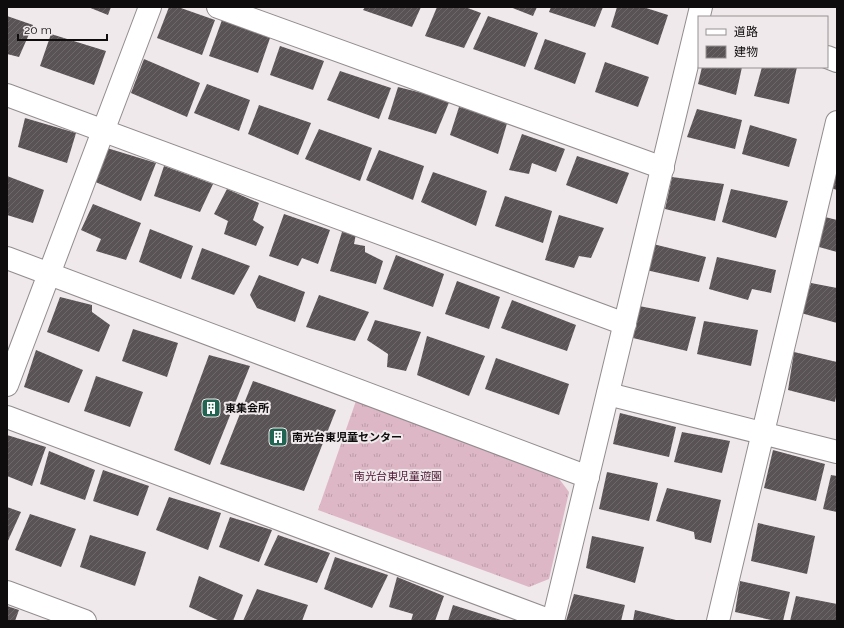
<svg xmlns="http://www.w3.org/2000/svg" width="844" height="628" font-family="Raleway,'Noto Sans JP',sans-serif">
  <style>
    .grass { fill: url(#grass-tufts) }
    .building { fill: url(#building-hatch) }
    .lines { fill: none; stroke-linecap: round; stroke-linejoin: round }
    .minor-casing { stroke: #928c8f; stroke-width: 24 }
    .minor { stroke: #fff; stroke-width: 22 }
    .labels { text-anchor: middle; dominant-baseline: central; stroke-width: 4; stroke-linejoin: round; paint-order: stroke }
    .poi-label { font-size: 11px; font-weight: bold; fill: #0e0c0d; stroke: #f0e9eb; text-anchor: start }
    .park-label { font-size: 11px; fill: #4e1633; stroke: #f0e9eb }
  </style>
  <defs>
    <pattern id="grass-tufts" width="24" height="20" patternUnits="userSpaceOnUse"><rect width="24" height="20" fill="#deb7c7"/><path d="M3 7l-1-3M5 7V3M7 7l1-3M15 17l-1-3M17 17v-4M19 17l1-3" fill="none" stroke="#bd9caa"/></pattern>
    <pattern id="building-hatch" width="6" height="6" patternUnits="userSpaceOnUse"><rect width="6" height="6" fill="#595355"/><path d="M-1 1l2-2M0 6l6-6M5 7l2-2" fill="none" stroke="#6c6768"/></pattern>
  </defs>
  <rect width="100%" height="100%" fill="#f0e9eb"/>
  <polygon class="grass" points="357,398 554,472 569,492 549,579 529,587 318,510"/>
  <g class="building">
    <polygon points="88,7 111,7 108,15"/>
    <polygon points="169,7 178,7 215,20 202,55 157,38"/>
    <polygon points="365,7 421,7 412,27 363,10"/>
    <polygon points="437,7 465,7 481,13 464,48 425,36"/>
    <polygon points="510,7 537,7 533,16"/>
    <polygon points="551,7 603,7 595,27 549,12"/>
    <polygon points="617,7 643,7 668,15 658,45 611,27"/>
    <polygon points="7,16 33,25 19,57 7,54"/>
    <polygon points="488,16 538,33 525,67 473,49"/>
    <polygon points="222,20 270,38 258,73 209,56"/>
    <polygon points="51,34 106,51 94,85 40,66"/>
    <polygon points="545,39 586,53 575,84 534,69"/>
    <polygon points="280,46 324,61 313,90 270,75"/>
    <polygon points="144,59 200,83 187,117 131,93"/>
    <polygon points="605,62 649,77 638,107 595,92"/>
    <polygon points="702,67 742,67 736,95 698,84"/>
    <polygon points="762,67 797,67 789,104 754,96"/>
    <polygon points="340,71 391,88 379,119 327,100"/>
    <polygon points="207,84 250,100 239,131 194,113"/>
    <polygon points="398,87 450,100 436,134 388,119"/>
    <polygon points="259,105 311,123 298,155 248,134"/>
    <polygon points="459,107 508,120 498,154 450,135"/>
    <polygon points="697,109 742,120 735,149 687,137"/>
    <polygon points="25,118 76,133 67,163 18,147"/>
    <polygon points="750,125 797,139 789,167 742,154"/>
    <polygon points="319,129 372,148 360,181 305,159"/>
    <polygon points="522,134 565,149 556,172 532,163 529,174 509,170"/>
    <polygon points="107,148 156,163 141,201 93,181"/>
    <polygon points="379,150 424,166 413,200 366,180"/>
    <polygon points="577,156 629,173 617,204 566,185"/>
    <polygon points="164,166 213,184 200,212 154,196"/>
    <polygon points="837,169 837,190 831,188"/>
    <polygon points="433,172 487,191 476,226 421,202"/>
    <polygon points="7,176 44,190 33,223 7,215"/>
    <polygon points="672,177 724,184 715,221 665,209"/>
    <polygon points="227,189 259,203 253,220 264,227 256,246 224,234 228,221 214,214"/>
    <polygon points="731,189 788,201 776,238 722,222"/>
    <polygon points="505,196 552,211 543,243 495,226"/>
    <polygon points="93,204 141,223 126,260 96,251 101,239 81,230"/>
    <polygon points="284,214 330,230 318,264 302,258 298,266 269,256"/>
    <polygon points="559,215 604,228 591,258 579,256 574,268 545,260"/>
    <polygon points="825,217 837,220 837,252 819,247"/>
    <polygon points="150,229 193,246 181,279 139,262"/>
    <polygon points="342,232 356,234 354,244 365,246 365,252 383,261 376,284 330,271"/>
    <polygon points="653,244 706,257 699,282 646,270"/>
    <polygon points="202,248 250,266 234,295 191,279"/>
    <polygon points="396,255 444,274 433,307 383,289"/>
    <polygon points="717,257 776,270 771,293 752,289 748,300 709,289"/>
    <polygon points="259,275 305,292 295,322 257,308 250,295"/>
    <polygon points="457,281 500,297 489,329 445,314"/>
    <polygon points="811,283 837,288 837,323 801,313"/>
    <polygon points="319,295 369,312 355,341 306,327"/>
    <polygon points="60,297 92,305 92,312 110,325 99,352 47,332"/>
    <polygon points="512,300 576,325 567,351 501,328"/>
    <polygon points="639,306 696,317 687,351 633,338"/>
    <polygon points="375,320 421,332 406,371 387,367 388,354 367,340"/>
    <polygon points="704,321 758,330 751,366 697,354"/>
    <polygon points="133,329 178,343 167,377 122,361"/>
    <polygon points="427,336 485,356 469,396 417,375"/>
    <polygon points="36,350 83,370 69,403 24,387"/>
    <polygon points="794,352 837,362 837,392 835,402 788,390"/>
    <polygon points="209,355 250,366 210,465 174,450"/>
    <polygon points="496,358 569,384 559,415 485,389"/>
    <polygon points="96,376 143,392 130,427 84,411"/>
    <polygon points="253,381 336,410 304,491 220,464"/>
    <polygon points="620,413 676,427 669,457 613,444"/>
    <polygon points="682,432 730,441 722,473 674,462"/>
    <polygon points="7,435 46,447 32,486 7,476"/>
    <polygon points="773,450 825,464 816,501 764,488"/>
    <polygon points="49,451 95,470 85,500 40,484"/>
    <polygon points="103,470 149,486 138,516 93,501"/>
    <polygon points="607,472 658,483 649,521 599,509"/>
    <polygon points="831,475 837,476 837,512 823,509"/>
    <polygon points="667,488 721,500 711,543 695,539 694,532 656,521"/>
    <polygon points="169,497 221,513 208,550 156,530"/>
    <polygon points="7,507 21,512 7,543"/>
    <polygon points="30,514 76,529 61,567 15,550"/>
    <polygon points="230,517 272,530 259,562 219,547"/>
    <polygon points="758,523 815,536 807,574 751,561"/>
    <polygon points="90,535 146,552 135,586 80,567"/>
    <polygon points="278,535 330,553 317,583 264,565"/>
    <polygon points="592,536 644,547 635,583 586,568"/>
    <polygon points="335,557 388,575 372,608 324,589"/>
    <polygon points="199,576 243,595 233,621 220,621 189,607"/>
    <polygon points="397,577 444,596 435,621 411,621 413,614 389,607"/>
    <polygon points="740,581 790,592 783,621 776,621 735,612"/>
    <polygon points="257,589 308,605 302,621 243,621"/>
    <polygon points="574,594 625,605 621,621 566,621"/>
    <polygon points="796,596 837,604 837,621 790,621"/>
    <polygon points="453,605 504,621 448,621"/>
    <polygon points="7,606 19,610 15,621 7,621"/>
    <polygon points="635,610 676,620 676,621 633,621"/>
  </g>
  <g class="lines">
    <g class="minor-casing">
      <g id="minor">
        <polyline points="218,7 663,168"/>
        <polyline points="827,57 837,61"/>
        <polyline points="7,95 625,324"/>
        <polyline points="7,258 588,477"/>
        <polyline points="7,385 150,7"/>
        <polyline points="608,394 837,452"/>
        <polyline points="7,417 551,621"/>
        <polyline points="7,592 85,621"/>
        <polyline points="553,621 701,7"/>
        <polyline points="718,621 837,122"/>
      </g>
    </g>
    <use href="#minor" class="minor"/>
  </g>
  <defs>
    <g id="building-square" transform="scale(1)"><rect x="-9" y="-9" width="18" height="18" rx="4" fill="#226452" stroke="#f0e9eb"/><path d="M-4-6H4V6H1V3H-1V6H-4ZM-2.5-4.3h1.7v1.8h-1.7ZM.8-4.3h1.7v1.8H.8ZM-2.5-1h1.7V.8h-1.7ZM.8-1h1.7V.8H.8Z" fill="#fff"/></g>
  </defs>
  <g fill-rule="evenodd">
    <use href="#building-square" x="211" y="408"/>
    <use href="#building-square" x="278" y="437"/>
  </g>
  <g class="labels">
    <g class="poi-label">
      <text x="225" y="408">東集会所</text>
      <text x="292" y="437">南光台東児童センター</text>
    </g>
    <g class="park-label">
      <text x="398" y="476">南光台東児童遊園</text>
    </g>
  </g>
  <rect width="844" height="628" fill="none" stroke="#0e0c0d" stroke-width="16"/>
  <rect x="698" y="16" width="130" height="52" fill="#f0e9eb" stroke="#969192"/>
  <rect x="706" y="29" width="20" height="6" fill="#ffffff" stroke="#969192"/>
  <text x="734" y="36" font-size="12" fill="#0e0c0d">道路</text>
  <rect x="706" y="46" width="20" height="12" fill="url(#building-hatch)" stroke="#969192"/>
  <text x="734" y="56" font-size="12" fill="#0e0c0d">建物</text>
  <path d="M18 34v6h89v-6" fill="none" stroke="#0e0c0d" stroke-width="2"/>
  <text x="24" y="34" font-size="12" fill="#0e0c0d" stroke="#f0e9eb" stroke-width="3" paint-order="stroke">20 m</text>
</svg>
